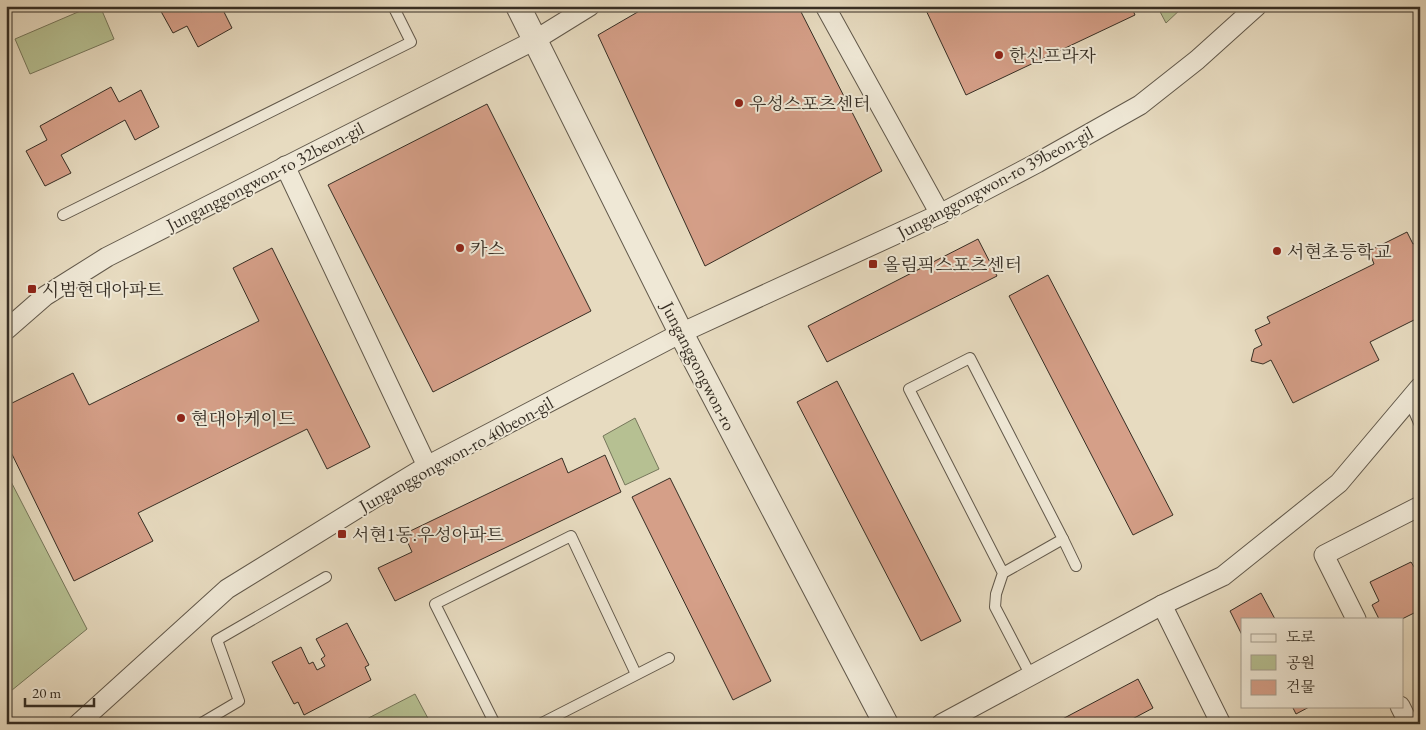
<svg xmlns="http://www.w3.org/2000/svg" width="1426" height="730" font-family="'EB Garamond','Noto Serif KR',serif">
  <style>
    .green { fill: #b6c092; stroke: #76775b }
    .building { fill: #d59f88; stroke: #362e24 }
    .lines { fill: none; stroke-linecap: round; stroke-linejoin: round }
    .service-casing { stroke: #62594b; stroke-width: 12 }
    .minor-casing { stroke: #62594b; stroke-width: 21 }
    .tertiary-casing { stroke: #62594b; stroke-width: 26 }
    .service { stroke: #efe8d6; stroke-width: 10 }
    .minor { stroke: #efe8d6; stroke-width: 19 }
    .tertiary { stroke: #efe8d6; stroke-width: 24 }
    .poi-dot { fill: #8f2418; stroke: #efe8d6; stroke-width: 2 }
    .labels { text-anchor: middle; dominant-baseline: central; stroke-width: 4; stroke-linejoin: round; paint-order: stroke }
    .poi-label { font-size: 18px; fill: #362e24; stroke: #efe8d6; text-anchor: start }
    .street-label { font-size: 18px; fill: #362e24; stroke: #efe8d6 }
  </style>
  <rect width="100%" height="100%" fill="#e7dbc0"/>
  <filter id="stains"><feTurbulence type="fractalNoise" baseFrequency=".004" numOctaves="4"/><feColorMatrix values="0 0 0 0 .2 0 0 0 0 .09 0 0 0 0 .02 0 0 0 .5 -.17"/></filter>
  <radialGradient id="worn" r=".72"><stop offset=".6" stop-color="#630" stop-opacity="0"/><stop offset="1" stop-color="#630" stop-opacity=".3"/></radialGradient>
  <g class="green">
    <polygon points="92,6 100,6 114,39 30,74 15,39"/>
    <polygon points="1157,6 1184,6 1166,23"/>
    <polygon points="635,418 659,469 625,485 603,436"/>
    <polygon points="6,472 87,629 6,695"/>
    <polygon points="415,694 431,724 357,724"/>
  </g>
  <g class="building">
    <polygon points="158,6 198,6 201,12 211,6 221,6 232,28 198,47 187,26 173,33"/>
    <polygon points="648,6 798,6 882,171 705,266 598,35"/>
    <polygon points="924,6 1131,6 1135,15 966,95"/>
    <polygon points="111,87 119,102 141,90 159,127 135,140 125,120 61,155 71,173 45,186 26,151 47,140 40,126"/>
    <polygon points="487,104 591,311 433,392 328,185"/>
    <polygon points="1407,232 1413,244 1420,241 1420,317 1370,342 1379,360 1293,403 1271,360 1263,364 1251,361 1254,349 1262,345 1255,330 1270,323 1267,317 1374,264 1369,251"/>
    <polygon points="978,239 997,276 827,362 808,326"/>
    <polygon points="272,248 370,447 327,469 307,429 138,513 153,541 74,581 6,442 6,406 73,373 89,405 259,321 233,268"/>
    <polygon points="1048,275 1173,515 1133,535 1009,296"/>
    <polygon points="837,381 961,621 921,641 797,402"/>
    <polygon points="605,455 621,492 395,601 378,568 412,552 404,534 562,458 568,473"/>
    <polygon points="670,478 771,681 733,700 632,497"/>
    <polygon points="1411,562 1416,570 1420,568 1420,610 1402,619 1379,619 1372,605 1379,601 1370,582"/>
    <polygon points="1261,593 1275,619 1242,619 1242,635 1230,611"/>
    <polygon points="347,623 369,665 365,667 371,680 304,715 298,702 294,704 272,662 301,647 309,664 313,662 317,670 325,666 321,659 325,656 316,639"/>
    <polygon points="1138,679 1153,708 1123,724 1053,724"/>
    <polygon points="1292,706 1311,706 1296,714"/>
  </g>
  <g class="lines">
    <g class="service-casing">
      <g id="service">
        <polyline points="63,215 411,42 393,6"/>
        <polyline points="1409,400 1420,425"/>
        <polyline points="1063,539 1076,566"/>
        <polyline points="1003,573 909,389 970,358 1063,539 1003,573 996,594 995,607 1031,676"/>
        <polyline points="200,724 239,701 217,640 326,577"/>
        <polyline points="495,724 435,604 571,536 636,674"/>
        <polyline points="540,724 669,658"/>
      </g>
    </g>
    <g class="minor-casing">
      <g id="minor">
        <polyline points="825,6 940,214"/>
        <polyline points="285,166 427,466"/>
        <polyline points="6,330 45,296 107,257 535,40 590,6"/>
        <polyline points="1162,605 1221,724"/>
        <polyline points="1356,619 1324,555 1420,506"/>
        <polyline points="1400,706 1409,724"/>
        <polyline points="78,724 227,589 384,492 427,466 681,333 940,214 1037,163 1140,105 1197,60 1257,6"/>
        <polyline points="941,724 1162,605 1223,576 1339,483 1420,387"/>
      </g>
    </g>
    <g class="tertiary-casing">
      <polyline id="tertiary" points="518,6 681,333 886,724"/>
    </g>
    <use href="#service" class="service"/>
    <use href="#minor" class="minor"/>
    <use href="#tertiary" class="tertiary"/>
  </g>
  <g class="poi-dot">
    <circle cx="999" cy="55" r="5"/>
    <circle cx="739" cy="103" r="5"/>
    <circle cx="460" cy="248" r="5"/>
    <circle cx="1277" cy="251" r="5"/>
    <rect x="868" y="259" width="10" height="10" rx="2.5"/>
    <rect x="27" y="284" width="10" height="10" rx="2.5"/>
    <circle cx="181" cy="418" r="5"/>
    <rect x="337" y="529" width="10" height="10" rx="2.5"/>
  </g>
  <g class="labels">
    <g class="poi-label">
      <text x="1009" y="55">한신프라자</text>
      <text x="749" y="103">우성스포츠센터</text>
      <text x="470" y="248">카스</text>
      <text x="1287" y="251">서현초등학교</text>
      <text x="883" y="264">올림픽스포츠센터</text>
      <text x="42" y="289">시범현대아파트</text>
      <text x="191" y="418">현대아케이드</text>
      <text x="352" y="534">서현1동.우성아파트</text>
    </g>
    <g class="street-label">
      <text transform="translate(265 176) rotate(-27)">Junganggongwon-ro 32beon-gil</text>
      <text transform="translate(995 182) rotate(-28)">Junganggongwon-ro 39beon-gil</text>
      <text transform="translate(699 366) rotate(63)">Junganggongwon-ro</text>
      <text transform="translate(456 454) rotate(-29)">Junganggongwon-ro 40beon-gil</text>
    </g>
  </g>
  <rect width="1426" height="730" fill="none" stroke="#e7dbc0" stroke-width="25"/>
  <rect x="8" y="8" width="1411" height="715" fill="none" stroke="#362e24" stroke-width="2.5"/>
  <rect x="12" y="12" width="1401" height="705" fill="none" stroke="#362e24"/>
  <rect x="1241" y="618" width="162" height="90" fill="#efe8d6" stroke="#a59e8f"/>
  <rect x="1251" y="634" width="25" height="8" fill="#efe8d6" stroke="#a59e8f"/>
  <text x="1286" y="642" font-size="15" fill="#362e24">도로</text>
  <rect x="1251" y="655" width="25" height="15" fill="#b6c092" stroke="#a59e8f"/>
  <text x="1286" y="668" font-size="15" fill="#362e24">공원</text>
  <rect x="1251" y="680" width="25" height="15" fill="#d59f88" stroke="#a59e8f"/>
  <text x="1286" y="692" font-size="15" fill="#362e24">건물</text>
  <path d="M25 698v8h69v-8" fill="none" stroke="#362e24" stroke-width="2.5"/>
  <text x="32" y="698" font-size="15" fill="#362e24" stroke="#efe8d6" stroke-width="4" paint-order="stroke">20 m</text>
  <rect width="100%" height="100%" filter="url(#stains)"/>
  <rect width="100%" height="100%" fill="url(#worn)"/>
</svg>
